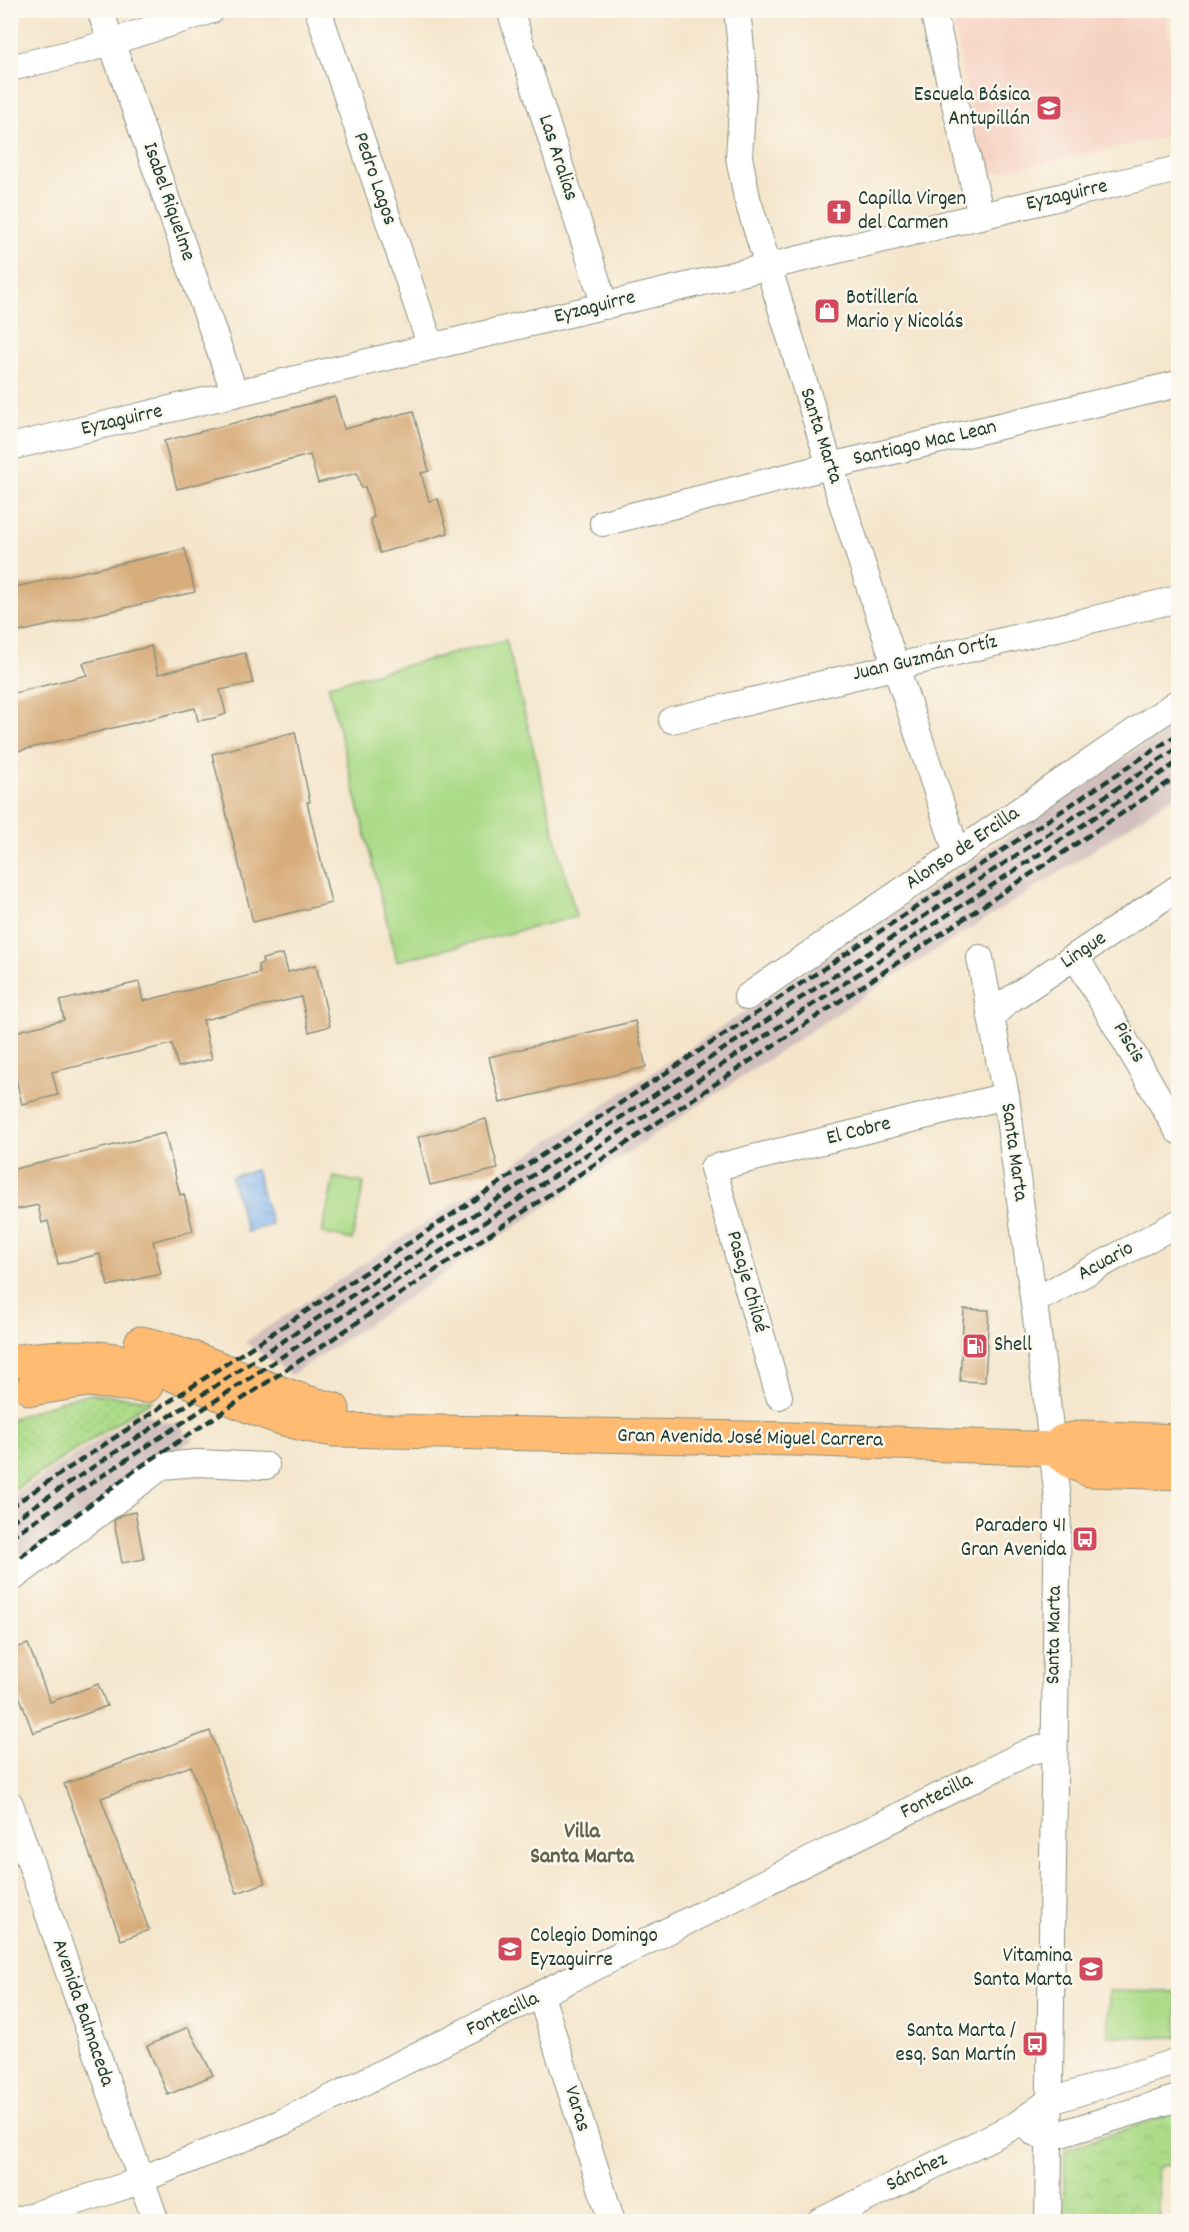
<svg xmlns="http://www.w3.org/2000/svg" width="1189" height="2232" font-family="Dekko,sans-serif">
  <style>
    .built { fill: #f6d2c3 }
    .railway { fill: #d1bfbd }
    .grass { fill: url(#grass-dots); stroke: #668c5e; stroke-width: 1.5 }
    .park { fill: url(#park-crowns); stroke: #668c5e; stroke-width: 1.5 }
    .pitch { fill: #acdb88; stroke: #668c5e; stroke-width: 1.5 }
    .water { fill: url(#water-ripples); stroke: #507890; stroke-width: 1.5 }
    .building { fill: #d8ad7c }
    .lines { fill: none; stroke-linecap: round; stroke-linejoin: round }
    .minor-casing { stroke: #8a9180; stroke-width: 28 }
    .major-casing { stroke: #8a9180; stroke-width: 35 }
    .minor { stroke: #fff; stroke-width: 26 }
    .major { stroke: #ffbb71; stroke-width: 33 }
    .rail { stroke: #1f3d34; stroke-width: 4.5; stroke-dasharray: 9 4.5; stroke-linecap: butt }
    .labels { text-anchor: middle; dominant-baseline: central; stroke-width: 5; stroke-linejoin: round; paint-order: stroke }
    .poi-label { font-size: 21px; fill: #1f3d34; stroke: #fbf7ec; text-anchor: end }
    .street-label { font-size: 21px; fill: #1f3d34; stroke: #fbf7ec }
    .neighbourhood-label { font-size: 22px; font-weight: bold; fill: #60644d; stroke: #fbf7ec }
  </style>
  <defs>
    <pattern id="grass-dots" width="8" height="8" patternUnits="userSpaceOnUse" patternTransform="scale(1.5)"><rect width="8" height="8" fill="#acdb88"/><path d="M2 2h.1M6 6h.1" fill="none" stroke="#94bd76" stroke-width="1.8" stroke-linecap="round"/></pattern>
    <pattern id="park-crowns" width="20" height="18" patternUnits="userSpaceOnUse" patternTransform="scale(1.5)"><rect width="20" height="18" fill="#acdb88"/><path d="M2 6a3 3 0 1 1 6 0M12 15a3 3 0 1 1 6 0" fill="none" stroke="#94bd76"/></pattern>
    <pattern id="water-ripples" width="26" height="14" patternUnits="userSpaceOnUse" patternTransform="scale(1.5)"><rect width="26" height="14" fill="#81b3ed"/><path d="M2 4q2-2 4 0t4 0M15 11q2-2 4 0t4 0" fill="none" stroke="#6993c1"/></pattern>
  </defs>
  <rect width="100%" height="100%" fill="#fbf7ec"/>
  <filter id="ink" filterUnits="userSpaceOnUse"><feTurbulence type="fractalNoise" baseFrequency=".0167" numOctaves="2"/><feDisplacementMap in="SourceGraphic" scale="12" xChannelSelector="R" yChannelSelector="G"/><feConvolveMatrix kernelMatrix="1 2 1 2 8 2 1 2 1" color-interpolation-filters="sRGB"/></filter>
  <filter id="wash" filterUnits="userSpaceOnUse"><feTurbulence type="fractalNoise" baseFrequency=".008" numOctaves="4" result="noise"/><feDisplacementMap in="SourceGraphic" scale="24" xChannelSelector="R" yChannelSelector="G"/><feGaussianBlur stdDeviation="1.35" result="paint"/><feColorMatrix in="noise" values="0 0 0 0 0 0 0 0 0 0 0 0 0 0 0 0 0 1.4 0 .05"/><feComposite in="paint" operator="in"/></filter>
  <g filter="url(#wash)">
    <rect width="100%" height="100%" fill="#f4e5cb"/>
    <polygon class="built" points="951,11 1165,11 1178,100 1178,134 983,176"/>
    <g class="railway">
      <polygon points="1178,721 1178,793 1062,871 885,982 291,1375 245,1342 979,857"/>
      <polygon points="141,1412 163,1421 180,1424 187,1436 194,1439 161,1460 11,1572 11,1497"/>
    </g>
    <polygon class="grass" points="92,1394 152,1400 11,1492 11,1419 70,1398"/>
    <polygon class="park" points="1178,2111 1178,2163 1157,2167 1160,2221 1063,2221 1065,2150"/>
    <g class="pitch">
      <polygon points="506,640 576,917 397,961 328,685"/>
      <polygon points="334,1177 364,1183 352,1240 322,1233"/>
      <polygon points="1109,1991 1177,1992 1177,2037 1108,2036"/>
    </g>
    <polygon class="water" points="256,1170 272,1225 247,1232 231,1177"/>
    <g id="blocks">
      <g class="building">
        <polygon points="335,397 344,429 413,411 429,471 421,473 429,501 438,499 448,533 380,553 370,519 374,517 365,487 361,488 357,473 318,483 310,455 177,489 164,441"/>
        <polygon points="185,549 195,592 10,634 10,588"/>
        <polygon points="151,646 158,674 245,653 253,683 220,690 226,714 214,718 198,721 195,708 10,753 10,694 87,675 83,663"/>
        <polygon points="295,732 310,802 307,802 331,903 253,922 212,754"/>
        <polygon points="283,954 288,972 316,965 330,1026 309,1032 301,997 203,1020 212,1059 178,1067 172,1044 52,1072 58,1095 22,1104 13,1066 10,1066 10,1033 64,1020 60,1001 139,982 143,1001 260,973 258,965 263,963 262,959"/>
        <polygon points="635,1021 646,1067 500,1103 489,1057"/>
        <polygon points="486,1119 498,1169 430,1185 418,1137"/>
        <polygon points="165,1133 180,1195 184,1194 193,1231 153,1241 161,1274 108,1286 100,1254 58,1264 48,1221 42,1223 38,1205 10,1211 10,1170"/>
        <polygon points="964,1309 989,1310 985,1382 960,1381"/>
        <polygon points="135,1512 144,1559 122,1563 114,1521 122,1515"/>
        <polygon points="28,1644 50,1702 98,1684 107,1706 33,1733 10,1671 10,1650"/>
        <polygon points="210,1731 265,1883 237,1893 191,1766 101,1798 149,1930 121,1940 64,1784"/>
        <polygon points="188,2027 213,2075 168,2095 147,2046"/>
      </g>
    </g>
  </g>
  <g filter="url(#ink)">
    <use href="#blocks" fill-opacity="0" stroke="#8a9180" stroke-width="1.5"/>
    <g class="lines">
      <g class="minor-casing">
        <g id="minor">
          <polyline points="100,10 235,394"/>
          <polyline points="318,10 431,347"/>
          <polyline points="510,10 605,306"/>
          <polyline points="737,10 744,76 739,157 747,198 830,466 957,853"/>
          <polyline points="933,10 981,216"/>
          <polyline points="10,68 85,50 212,10"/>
          <polyline points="10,447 1178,169"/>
          <polyline points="603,523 830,466 1178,384"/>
          <polyline points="672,720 1178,599"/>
          <polyline points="1076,957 1178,1131"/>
          <polyline points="980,958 1006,1096 1046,1393 1058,1500 1048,2222"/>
          <polyline points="747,997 1178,702"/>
          <polyline points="992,1016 1008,1001 1178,888"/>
          <polyline points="1034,1301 1178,1223"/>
          <polyline points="779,1396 713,1168 1006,1096"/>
          <polyline points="10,1580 162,1466 197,1463 266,1466"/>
          <polyline points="10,1804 156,2222"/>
          <polyline points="541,1996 612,2222"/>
          <polyline points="1033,2132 1048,2138 1178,2098"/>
          <polyline points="12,2222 125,2186 283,2122 1028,1752 1054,1745"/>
          <polyline points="819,2222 1016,2125 1048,2102 1178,2061"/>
        </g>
      </g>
      <g class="major-casing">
        <g id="major">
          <path d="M141 1343C208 1357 266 1394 333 1409"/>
          <path d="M18 1361C68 1354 114 1355 163 1371 221 1391 272 1423 335 1430L792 1439 1053 1449 1074 1463 1089 1470 1178 1473"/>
          <polyline points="32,1389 88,1380 146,1386"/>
          <polyline points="1053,1449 1063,1441 1084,1437 1178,1441"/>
        </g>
      </g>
      <use href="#minor" class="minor"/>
      <use href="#major" class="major"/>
      <g class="rail">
        <polyline points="10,1507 1178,734"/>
        <polyline points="10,1522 1178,748"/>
        <polyline points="10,1537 1178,762"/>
        <polyline points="10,1565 134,1471 1178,776"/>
      </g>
    </g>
  </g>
  <defs>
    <g id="school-square" transform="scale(1.35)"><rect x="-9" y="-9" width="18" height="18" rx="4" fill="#d1495b" stroke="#fbf7ec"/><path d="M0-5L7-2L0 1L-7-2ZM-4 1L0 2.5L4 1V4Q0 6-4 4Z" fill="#fff"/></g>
    <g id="church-square" transform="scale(1.35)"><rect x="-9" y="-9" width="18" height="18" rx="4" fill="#d1495b" stroke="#fbf7ec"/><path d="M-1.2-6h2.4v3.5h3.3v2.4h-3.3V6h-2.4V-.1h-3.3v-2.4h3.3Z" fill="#fff"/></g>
    <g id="shop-square" transform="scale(1.35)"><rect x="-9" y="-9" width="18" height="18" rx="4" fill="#d1495b" stroke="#fbf7ec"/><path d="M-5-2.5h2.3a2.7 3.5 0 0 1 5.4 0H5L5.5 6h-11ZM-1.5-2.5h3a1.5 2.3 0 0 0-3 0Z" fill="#fff"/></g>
    <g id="fuel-square" transform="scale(1.35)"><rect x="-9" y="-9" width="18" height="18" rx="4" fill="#d1495b" stroke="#fbf7ec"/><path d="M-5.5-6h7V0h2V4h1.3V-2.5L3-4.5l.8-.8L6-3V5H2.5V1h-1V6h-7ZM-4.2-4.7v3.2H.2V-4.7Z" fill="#fff"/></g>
    <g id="bus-square" transform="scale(1.35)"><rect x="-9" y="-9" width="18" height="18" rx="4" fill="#d1495b" stroke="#fbf7ec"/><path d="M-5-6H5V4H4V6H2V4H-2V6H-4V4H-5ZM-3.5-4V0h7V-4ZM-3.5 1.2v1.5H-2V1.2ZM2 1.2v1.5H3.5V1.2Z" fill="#fff"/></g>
  </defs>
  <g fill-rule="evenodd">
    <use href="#school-square" x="1049" y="108"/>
    <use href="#church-square" x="839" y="212"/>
    <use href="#shop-square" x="827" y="311"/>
    <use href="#fuel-square" x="975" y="1346"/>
    <use href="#bus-square" x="1085" y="1539"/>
    <use href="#school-square" x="510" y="1949"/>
    <use href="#school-square" x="1091" y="1969"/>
    <use href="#bus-square" x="1035" y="2044"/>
  </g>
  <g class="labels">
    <g class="poi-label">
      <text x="1030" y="96">Escuela Básica<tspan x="1030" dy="24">Antupillán</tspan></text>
      <text x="858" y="200" text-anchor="start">Capilla Virgen<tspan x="858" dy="24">del Carmen</tspan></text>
      <text x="846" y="299" text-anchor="start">Botillería<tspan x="846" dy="24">Mario y Nicolás</tspan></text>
      <text x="994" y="1346" text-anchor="start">Shell</text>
      <text x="1066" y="1527">Paradero 41<tspan x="1066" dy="24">Gran Avenida</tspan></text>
      <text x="530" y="1937" text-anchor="start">Colegio Domingo<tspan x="530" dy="24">Eyzaguirre</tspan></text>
      <text x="1072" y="1957">Vitamina<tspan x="1072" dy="24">Santa Marta</tspan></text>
      <text x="1016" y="2032">Santa Marta /<tspan x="1016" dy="24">esq. San Martín</tspan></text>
    </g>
    <g class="street-label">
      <text transform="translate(557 158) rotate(72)">Las Aralias</text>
      <text transform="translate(374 179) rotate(71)">Pedro Lagos</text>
      <text transform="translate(1067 196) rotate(-13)">Eyzaguirre</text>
      <text transform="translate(168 202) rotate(71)">Isabel Riquelme</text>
      <text transform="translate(595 308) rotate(-14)">Eyzaguirre</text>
      <text transform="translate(122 421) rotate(-13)">Eyzaguirre</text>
      <text transform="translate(820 436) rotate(72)">Santa Marta</text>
      <text transform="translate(925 444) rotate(-13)">Santiago Mac Lean</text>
      <text transform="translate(925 659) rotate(-13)">Juan Guzmán Ortíz</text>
      <text transform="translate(963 849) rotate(-34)">Alonso de Ercilla</text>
      <text transform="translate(1084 951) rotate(-34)">Lingue</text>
      <text transform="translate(1128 1043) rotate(59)">Piscis</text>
      <text transform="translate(859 1132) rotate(-14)">El Cobre</text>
      <text transform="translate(1013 1152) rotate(82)">Santa Marta</text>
      <text transform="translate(1106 1262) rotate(-29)">Acuario</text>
      <text transform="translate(746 1282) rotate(74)">Pasaje Chiloé</text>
      <text transform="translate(750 1439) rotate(1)">Gran Avenida José Miguel Carrera</text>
      <text transform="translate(1055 1635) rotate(-89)">Santa Marta</text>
      <text transform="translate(937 1797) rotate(-27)">Fontecilla</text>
      <text transform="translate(82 2013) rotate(71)">Avenida Balmaceda</text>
      <text transform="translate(503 2015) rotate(-26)">Fontecilla</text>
      <text transform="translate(576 2109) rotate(73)">Varas</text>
      <text transform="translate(917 2173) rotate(-26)">Sánchez</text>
    </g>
    <g class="neighbourhood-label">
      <text x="582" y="1832">Villa<tspan x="582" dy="25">Santa Marta</tspan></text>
    </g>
  </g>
  <rect width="1189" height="2232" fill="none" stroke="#fbf7ec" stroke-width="36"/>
</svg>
